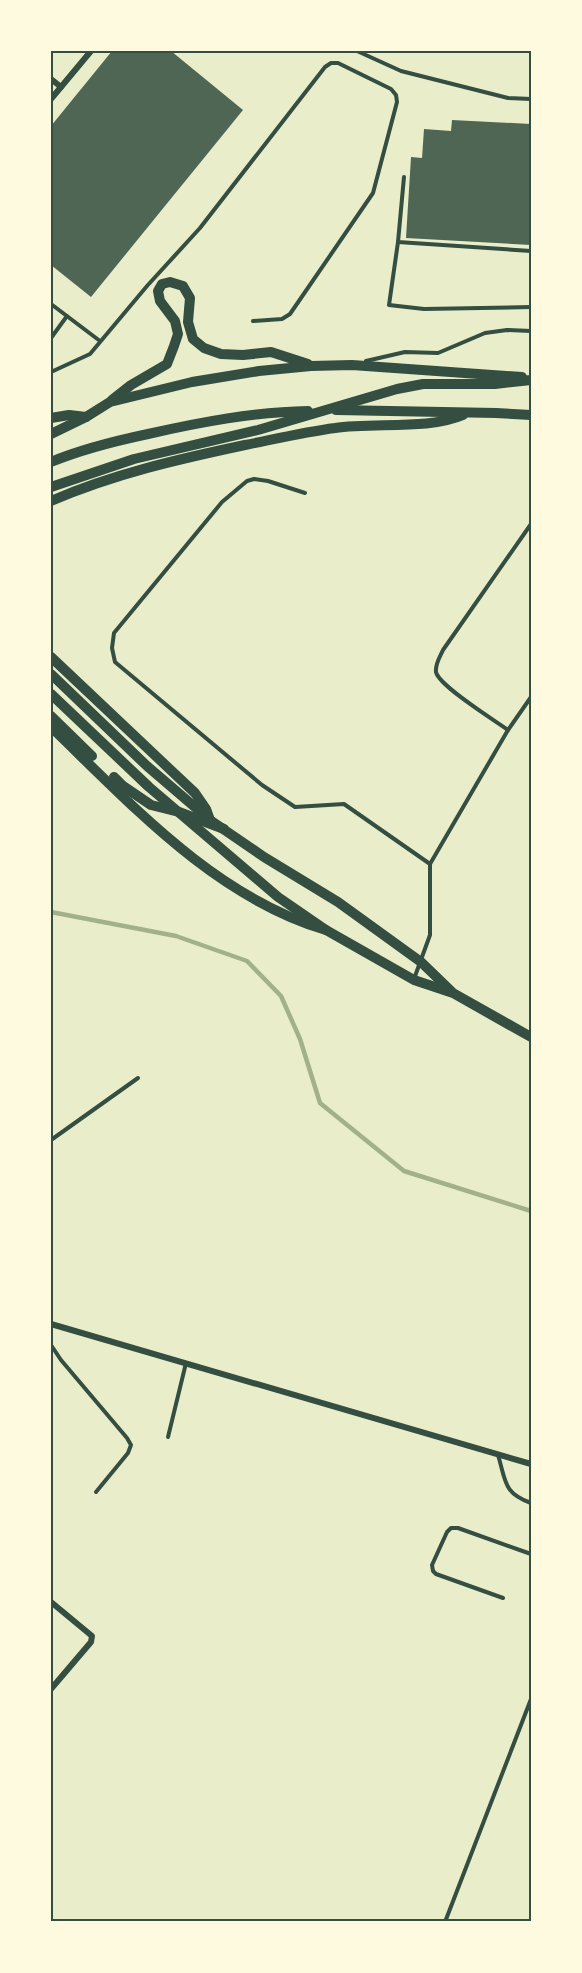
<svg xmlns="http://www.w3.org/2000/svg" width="582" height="1973" font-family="Inter,sans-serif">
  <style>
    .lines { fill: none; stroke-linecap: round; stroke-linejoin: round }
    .stream { stroke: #a3b18a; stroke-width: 4.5 }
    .building { fill: #4f6655 }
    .service { stroke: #344e41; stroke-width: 4 }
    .minor { stroke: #344e41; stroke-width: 6 }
    .secondary { stroke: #344e41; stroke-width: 10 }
    .primary { stroke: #344e41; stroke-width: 10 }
    .neatline { fill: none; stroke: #344e41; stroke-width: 2 }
  </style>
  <rect width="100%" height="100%" fill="#e9edc9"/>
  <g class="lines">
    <polyline class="stream" points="51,912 176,936 247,961 281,996 300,1039 320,1103 404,1171 531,1211"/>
  </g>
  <g class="building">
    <polygon points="112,51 171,51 243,110 91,297 51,265 51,126"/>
    <polygon points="452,120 531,124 531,245 406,238 411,157 422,158 424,129 451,131"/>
  </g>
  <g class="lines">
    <g class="service">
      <polyline points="357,51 401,71 508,98 531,99"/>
      <polyline points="404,177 398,242 531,251"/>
      <polyline points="398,242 389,305 424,309 531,307"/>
      <polyline points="51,304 100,341"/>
      <polyline points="51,338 67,316"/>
      <polyline points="366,361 405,352 438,353 485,333 507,330 531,331"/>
      <polyline points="51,372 90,354 147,286 200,228 325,67 331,63 338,63 391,89 396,95 397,102 373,193 290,314 282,319 253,321"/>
      <polyline points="305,493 268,481 254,479 247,481 222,502 114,633 112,648 115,662 262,785 295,807 344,804 430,864"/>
      <path d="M508 730C494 720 439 686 436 672 435 664 440 657 443 650L531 524"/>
      <polyline points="414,979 430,935 430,864 508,730 531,697"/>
      <polyline points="51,1140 138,1078"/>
      <polyline points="51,1345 61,1360 127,1438 131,1445 128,1453 96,1492"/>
      <polyline points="168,1437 186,1363"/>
      <path d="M498 1455C506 1481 503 1493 531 1503"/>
      <polyline points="503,1598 436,1574 433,1571 432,1565 447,1532 451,1528 458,1528 531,1554"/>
      <polyline points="445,1922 531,1699"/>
    </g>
    <g class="minor">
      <polyline points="51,79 61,87"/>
      <polyline points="51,99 91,51"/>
      <polyline points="51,1324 531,1464"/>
      <polyline points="51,1602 92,1636 91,1642 51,1689"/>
    </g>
    <g class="secondary">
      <polyline points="51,674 147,766 210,820 264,857 338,902 421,962 451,991"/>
      <polyline points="51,694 149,787 278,897 326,930 414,980 453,993 531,1037"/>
    </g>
    <g class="primary">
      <polyline points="112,400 131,385 167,364 174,346 178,334 175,321 160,301 158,291 162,284 170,282 183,286 190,298 188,322 193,339 204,348 221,354 243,355 271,352 308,364"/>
      <polyline points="336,410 496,413 531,415"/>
      <polyline points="51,418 69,415 86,417"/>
      <polyline points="51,434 86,417 110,402 192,382 259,371 311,366 352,365 522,377"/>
      <path d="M51 462C82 449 115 441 148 434 201 422 254 412 308 411"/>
      <polyline points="51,487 134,459 258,430 397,389 423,384 495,384 531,380"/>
      <path d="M51 501C113 474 179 459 245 445 275 439 305 432 335 428 373 422 429 430 463 415"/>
      <polyline points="51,657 195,793 206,809 210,820"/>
      <polyline points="51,716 92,756"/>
      <path d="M51 727C132 805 215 897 326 930"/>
      <polyline points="114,777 123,786 151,805 179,812 224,829"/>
    </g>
  </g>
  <rect width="582" height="1973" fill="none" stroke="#fefae0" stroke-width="105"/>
  <rect x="52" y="52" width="478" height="1868" class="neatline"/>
</svg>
